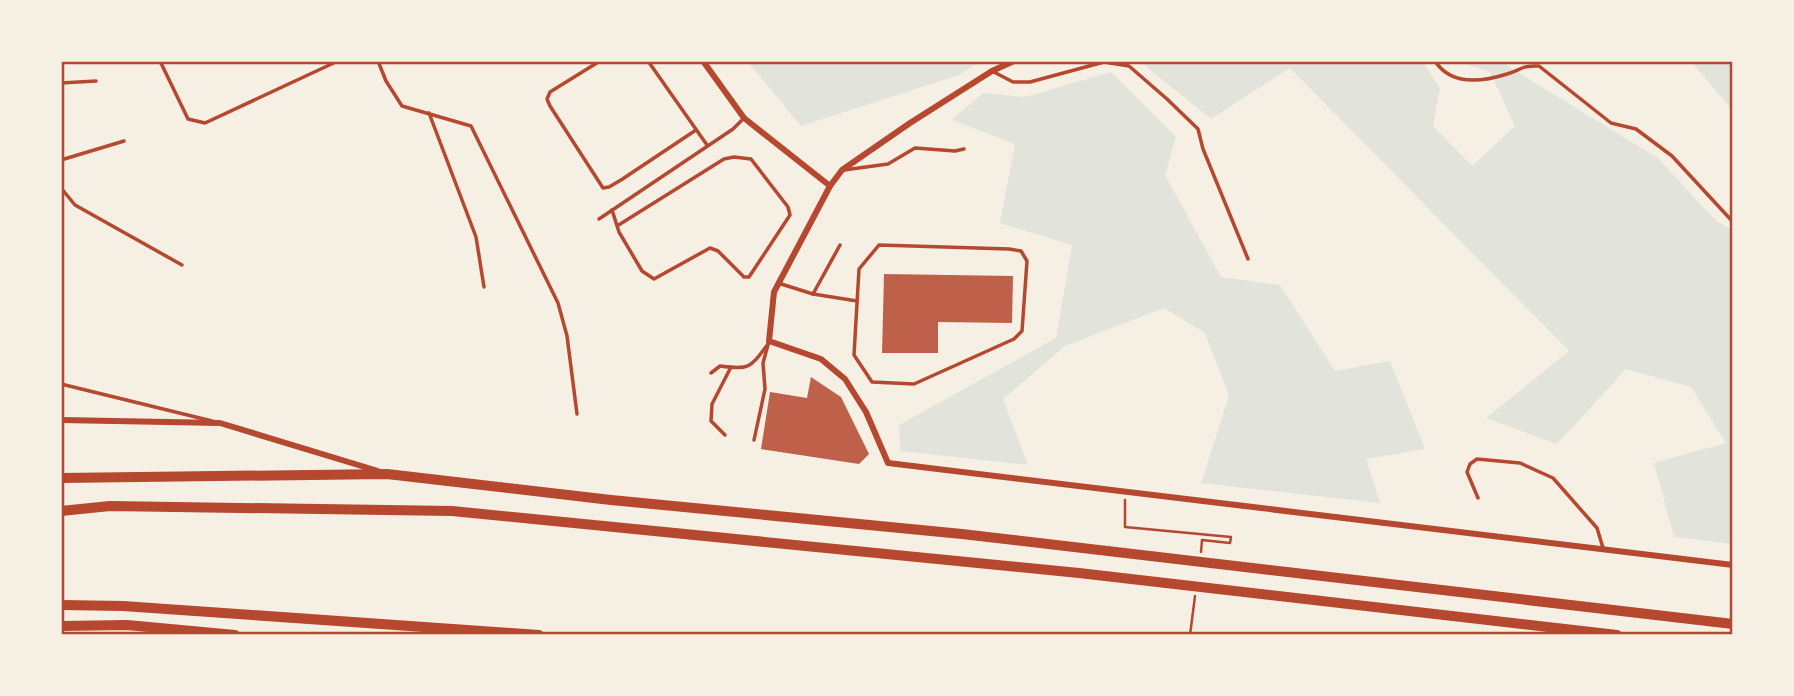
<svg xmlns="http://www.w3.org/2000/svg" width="1794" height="696" font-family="'DejaVu Sans',sans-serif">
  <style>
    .green { fill: #e2e4dc }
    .building { fill: #bf614a }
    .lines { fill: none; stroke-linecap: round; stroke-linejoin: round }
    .path { stroke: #b5482f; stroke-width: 2.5 }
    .service { stroke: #b5482f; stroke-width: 3.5 }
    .minor { stroke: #b5482f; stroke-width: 6 }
    .primary { stroke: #b5482f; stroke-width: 10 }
    .motorway { stroke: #b5482f; stroke-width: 10 }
    .neatline { fill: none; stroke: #b5482f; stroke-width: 2.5 }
  </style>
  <rect width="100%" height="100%" fill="#f6efe4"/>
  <g class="green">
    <polygon points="747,61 981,61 959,75 801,126"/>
    <polygon points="1139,61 1422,61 1440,88 1433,126 1472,166 1515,126 1490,72 1456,61 1506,61 1507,66 1658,158 1716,221 1733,230 1733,544 1674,537 1654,463 1726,443 1691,387 1626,369 1557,444 1486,418 1569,351 1290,68 1211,119"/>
    <polygon points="1691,61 1733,61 1733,111"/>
    <polygon points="1111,72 1176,137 1165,175 1221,277 1280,285 1335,371 1390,361 1425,449 1366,459 1380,503 1201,483 1229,396 1205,333 1164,308 1065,346 1003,399 1028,465 900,451 899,425 1056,338 1072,245 1000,223 1015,144 952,120 983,93 1025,97"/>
  </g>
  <g class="building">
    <polygon points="884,274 1013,276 1012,323 938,322 938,353 882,353"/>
    <polygon points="811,377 841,397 869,454 859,464 761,449 770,392 807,398"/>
  </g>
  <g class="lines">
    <g class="path">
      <polyline points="1125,500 1125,527 1231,537 1230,543 1202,540 1201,552"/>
      <polyline points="1190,635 1195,596"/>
    </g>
    <g class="service">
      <polyline points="160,61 188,119 205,123 338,61"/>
      <polyline points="378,61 386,81 402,106 471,126 558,303 567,336 577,414"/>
      <polyline points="600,61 550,92 547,99 550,106 603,188 609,187 621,180 696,130"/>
      <polyline points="648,61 707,145"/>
      <path d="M1435 61C1451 86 1482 82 1507 74 1521 70 1522 65 1539 66L1611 123 1636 129 1672 156 1733 222"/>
      <polyline points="992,71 1013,82 1030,82 1104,62 1129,66 1167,99 1198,129 1203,149 1248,259"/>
      <polyline points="61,83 96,81"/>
      <polyline points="429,113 476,237 484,287"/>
      <polyline points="61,160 124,141"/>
      <polyline points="844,170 888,164 915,148 955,151 964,149"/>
      <polyline points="61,188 75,205 182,265"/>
      <polyline points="612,210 619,232 642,271 654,279 710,248 718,251 744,277 749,277 790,215 788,207 751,159 734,157 724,159 617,226"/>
      <polyline points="599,219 733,129 744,118"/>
      <polygon points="879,245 1009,249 1021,251 1027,261 1022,331 1014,339 914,384 872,382 854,355 859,269"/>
      <polyline points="778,283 813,294 857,301"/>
      <polyline points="813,294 840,245"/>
      <path d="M711 373 720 366C750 370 750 368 768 344"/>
      <polyline points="61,384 212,421"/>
      <polyline points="725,435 711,421 712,404 731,367"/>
      <polyline points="754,440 765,389 763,363 769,341"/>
      <polyline points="1478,498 1467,472 1470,464 1477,459 1520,463 1553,478 1597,528 1603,548"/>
    </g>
    <g class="minor">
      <polyline points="703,61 744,118 830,186"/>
      <polyline points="1014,61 992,71 910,123 842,170 830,186 774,292 769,341 821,359 845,379 866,412 888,463 1733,565"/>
      <polyline points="61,420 220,423 378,471"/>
    </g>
    <g class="primary">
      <polyline points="61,605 123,606 539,635"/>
      <polyline points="61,626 127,625 235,635"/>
    </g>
    <g class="motorway">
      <polyline points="61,478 387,474 611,500 962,534 1733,624"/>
      <polyline points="61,511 110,506 452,511 1079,573 1617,635"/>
    </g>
  </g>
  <rect width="1794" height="696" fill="none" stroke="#f6efe4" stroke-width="126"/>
  <rect x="63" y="63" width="1668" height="570" class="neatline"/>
</svg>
